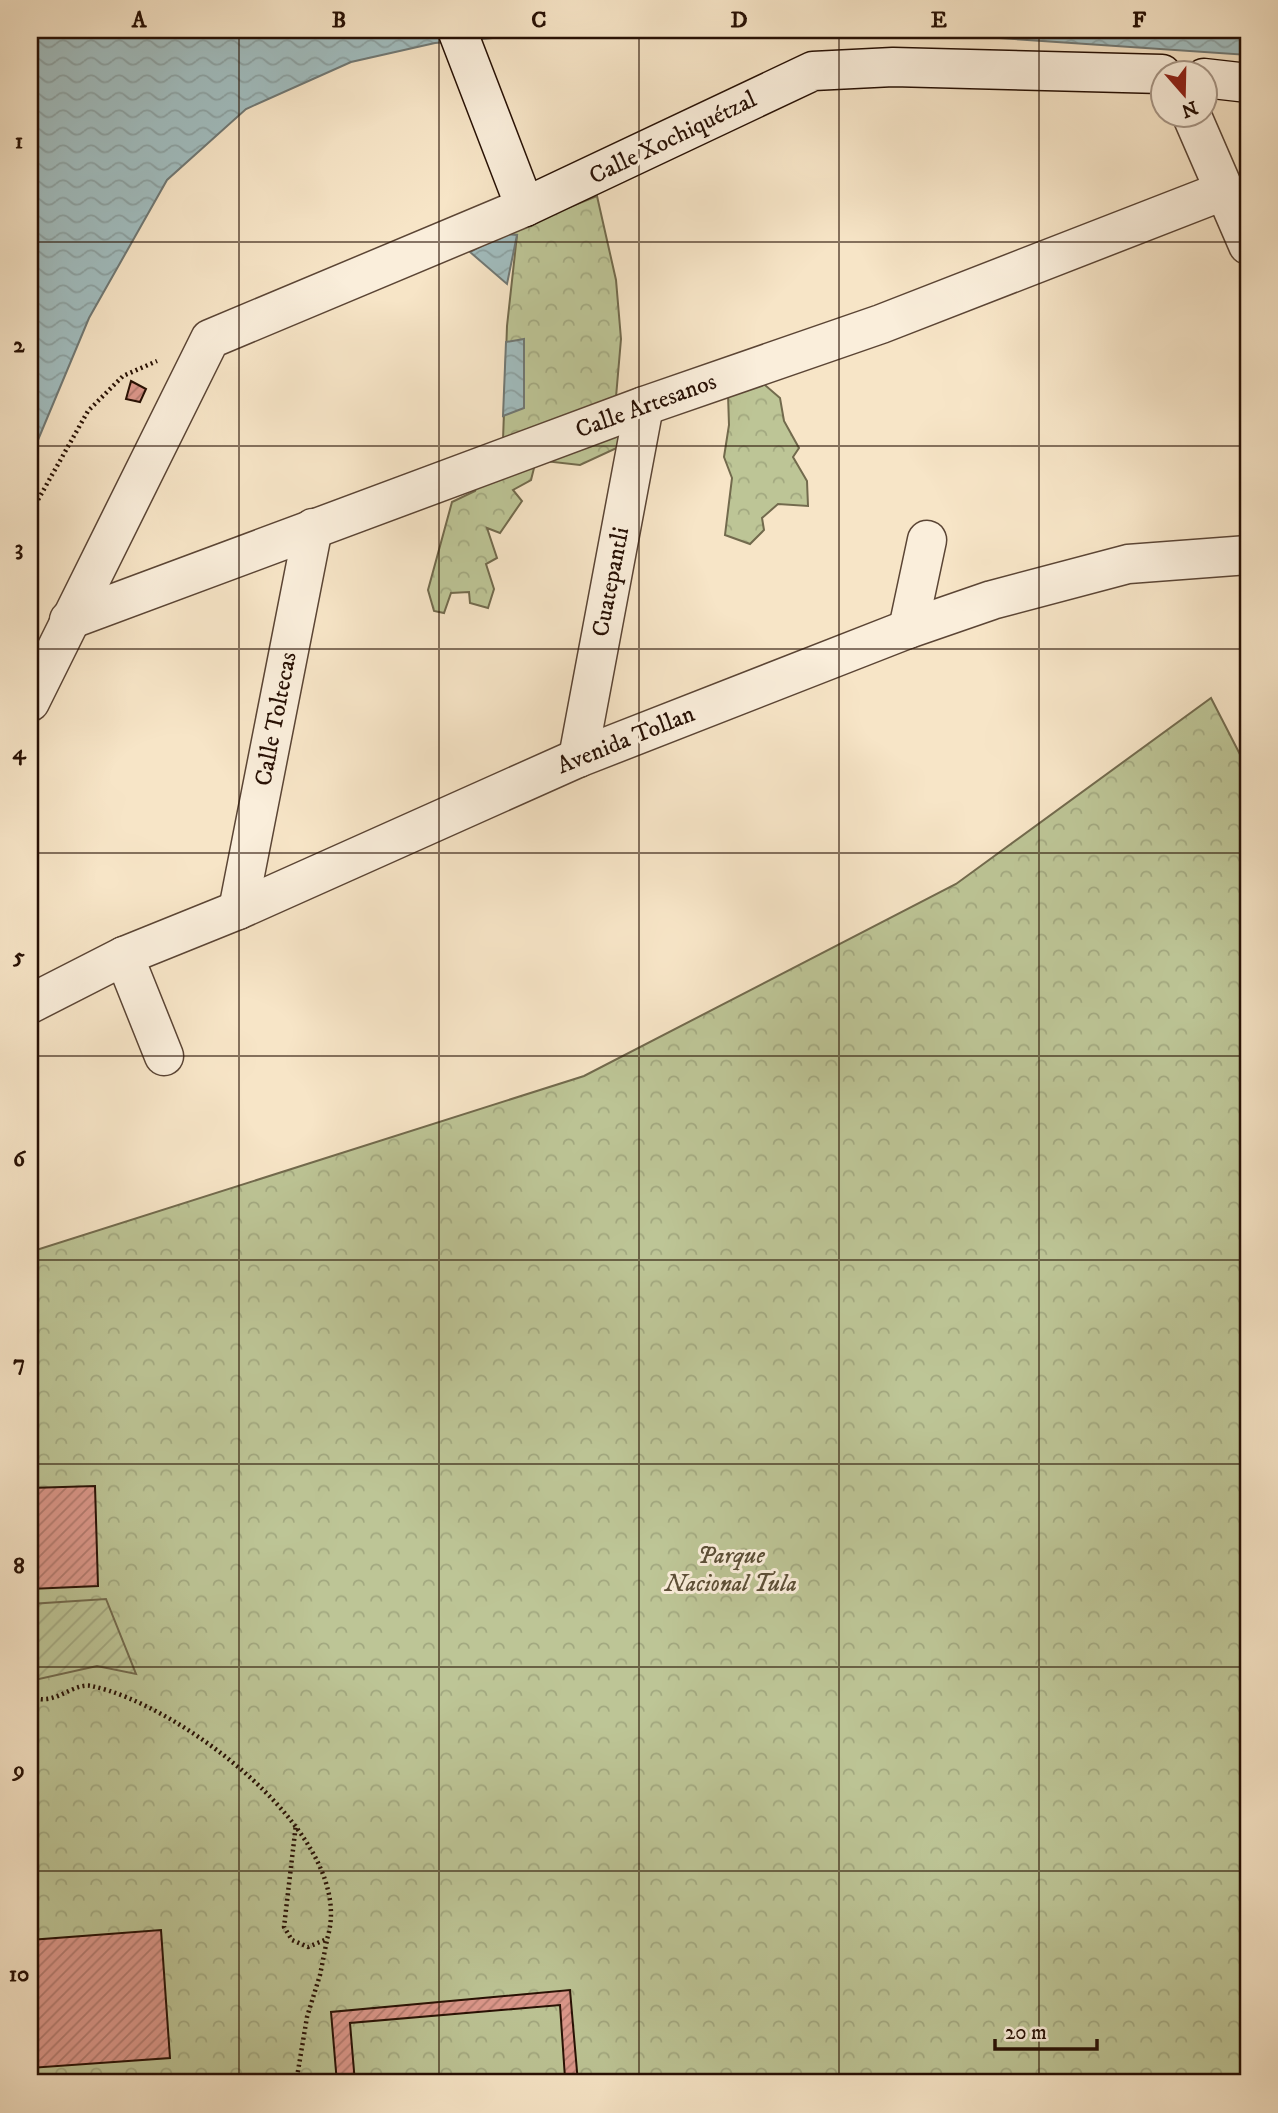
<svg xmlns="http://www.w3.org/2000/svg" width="1278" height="2113" font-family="'IM FELL DW Pica',serif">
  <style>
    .park { fill: url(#park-crowns); stroke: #726a4d; stroke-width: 2 }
    .garden { fill: url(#garden-furrows); stroke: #726a4d; stroke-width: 2 }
    .water { fill: url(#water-waves); stroke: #707874; stroke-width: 2 }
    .building { fill: url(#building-hatch); stroke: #271004; stroke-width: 2 }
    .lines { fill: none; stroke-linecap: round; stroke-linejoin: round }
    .street-casing { stroke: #5b4535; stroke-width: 41 }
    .secondary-casing { stroke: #271004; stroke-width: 41 }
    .path { stroke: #271004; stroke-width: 4.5; stroke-dasharray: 2 3.5; stroke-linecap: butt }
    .street { stroke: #faeedb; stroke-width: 38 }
    .secondary { stroke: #faeedb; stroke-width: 38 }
    .grid { fill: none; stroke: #271004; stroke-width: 2; stroke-opacity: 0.55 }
    .labels { text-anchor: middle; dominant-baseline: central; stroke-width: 6; stroke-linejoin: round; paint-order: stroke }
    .street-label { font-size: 24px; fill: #271004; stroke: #faeedb }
    .park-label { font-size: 24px; font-style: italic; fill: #5c4f37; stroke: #faeedb }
    .neatline { fill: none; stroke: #271004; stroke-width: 2.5 }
    .grid-label { font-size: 23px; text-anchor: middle; font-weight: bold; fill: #271004 }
  </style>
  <defs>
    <pattern id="park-crowns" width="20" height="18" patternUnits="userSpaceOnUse" patternTransform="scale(1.75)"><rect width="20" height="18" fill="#bdc596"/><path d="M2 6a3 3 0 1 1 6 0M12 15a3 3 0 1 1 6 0" fill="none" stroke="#a2a880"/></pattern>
    <pattern id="garden-furrows" width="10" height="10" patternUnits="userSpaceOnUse" patternTransform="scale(1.75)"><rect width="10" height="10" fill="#bdc596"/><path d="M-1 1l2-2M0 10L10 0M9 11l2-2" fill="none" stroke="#a2a880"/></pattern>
    <pattern id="water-waves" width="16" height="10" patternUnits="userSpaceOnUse" patternTransform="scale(1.75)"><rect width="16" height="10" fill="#a1bdbf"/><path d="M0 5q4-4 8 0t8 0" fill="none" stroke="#8ba1a2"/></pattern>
    <pattern id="building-hatch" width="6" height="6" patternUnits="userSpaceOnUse" patternTransform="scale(1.75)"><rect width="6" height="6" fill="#dd988c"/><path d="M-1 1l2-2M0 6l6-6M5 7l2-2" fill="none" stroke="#b37b70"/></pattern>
  </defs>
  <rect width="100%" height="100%" fill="#f7e5c7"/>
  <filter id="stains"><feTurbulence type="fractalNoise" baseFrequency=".00286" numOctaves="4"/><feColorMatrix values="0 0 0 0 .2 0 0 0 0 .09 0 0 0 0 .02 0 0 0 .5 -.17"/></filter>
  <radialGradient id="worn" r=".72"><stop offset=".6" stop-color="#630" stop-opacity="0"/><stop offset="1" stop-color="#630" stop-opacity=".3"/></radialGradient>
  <g class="park">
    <polygon points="597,196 616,280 621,339 616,397 503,440 507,326 517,235 503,234"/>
    <polygon points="758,379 780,398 784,421 799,448 793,457 807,481 808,506 778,504 762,518 764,530 750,544 725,535 732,478 724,457 729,425 728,394"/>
    <polygon points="630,422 621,446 580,465 536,460 531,480 513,490 522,501 500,533 487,528 497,558 486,564 494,589 488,608 470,603 469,592 451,593 444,613 434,611 428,590 452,502 475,491 484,469"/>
    <polygon points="1211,698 1248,770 1248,1858 1242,1984 1248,2028 1248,2083 30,2083 30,1252 584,1076 956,884"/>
  </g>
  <polygon class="garden" points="106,1599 136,1674 97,1666 39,1679 30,1676 30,1604"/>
  <g class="water">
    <polygon points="30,30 587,30 435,43 351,62 246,109 167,180 89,318 30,459"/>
    <polygon points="882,30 1248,30 1248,55"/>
    <polygon points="503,234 517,235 507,284 470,252"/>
    <polygon points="524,339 524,408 503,416 506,342"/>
  </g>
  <g class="building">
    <polygon points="131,381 146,389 140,402 126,399"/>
    <polygon points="95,1486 98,1586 30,1589 30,1488"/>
    <polygon points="161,1930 170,2058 30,2068 30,1940"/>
    <polygon points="570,1990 578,2083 500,2083 565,2078 560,2005 350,2023 355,2083 337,2083 331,2012"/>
  </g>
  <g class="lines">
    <g class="street-casing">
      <g id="street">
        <polyline points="1192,116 1248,245"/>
        <polyline points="69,620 644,406 881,324 1223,191"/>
        <polyline points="908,629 927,540"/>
        <polyline points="30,702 210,339 525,207"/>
        <polyline points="578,758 644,406"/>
        <polyline points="238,910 313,528"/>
        <polyline points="124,956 164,1056"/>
        <polyline points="30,1004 124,956 238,910 578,758 908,629 992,600 1128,564 1248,555"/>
      </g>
    </g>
    <g class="secondary-casing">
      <g id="secondary">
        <polyline points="457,30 525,207 813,71 893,67 1162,74"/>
        <polyline points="1204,78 1248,83"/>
      </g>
    </g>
    <g class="path">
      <polyline points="30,514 88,411 123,376 157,361"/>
      <path d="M30 1697C35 1698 41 1700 46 1699 61 1698 77 1683 91 1686 178 1703 360 1838 327 1939L308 1947 292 1940 284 1927 296 1824"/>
      <polyline points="296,2083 307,2017 320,1975 327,1940"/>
    </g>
    <use href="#street" class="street"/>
    <use href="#secondary" class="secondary"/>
  </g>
  <path class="grid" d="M239 30V2083M439 30V2083M639 30V2083M839 30V2083M1039 30V2083M30 242H1248M30 446H1248M30 649H1248M30 853H1248M30 1056H1248M30 1260H1248M30 1464H1248M30 1667H1248M30 1871H1248"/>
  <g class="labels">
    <g class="street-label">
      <text transform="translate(673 138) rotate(-26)">Calle Xochiquétzal</text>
      <text transform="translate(646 406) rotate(-20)">Calle Artesanos</text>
      <text transform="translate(611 582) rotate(-79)">Cuatepantli</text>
      <text transform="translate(276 719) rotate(-79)">Calle Toltecas</text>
      <text transform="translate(626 740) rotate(-22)">Avenida Tollan</text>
    </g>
    <g class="park-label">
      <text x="731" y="1556">Parque<tspan x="731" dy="28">Nacional Tula</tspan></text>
    </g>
  </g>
  <rect width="1278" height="2113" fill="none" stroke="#f7e5c7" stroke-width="77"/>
  <g transform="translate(1184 94) rotate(160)"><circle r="33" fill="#faeedb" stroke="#a69585" stroke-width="2"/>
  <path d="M0-5L12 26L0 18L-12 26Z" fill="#8f2418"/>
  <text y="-10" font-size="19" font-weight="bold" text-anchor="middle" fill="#271004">N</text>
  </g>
  <path d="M995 2039v10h102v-10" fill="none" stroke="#271004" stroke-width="3.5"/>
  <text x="1005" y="2039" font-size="21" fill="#271004" stroke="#faeedb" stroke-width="5" paint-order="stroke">20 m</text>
  <rect x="38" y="38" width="1202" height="2036" class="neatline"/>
  <g class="grid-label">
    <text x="139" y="27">A</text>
    <text x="339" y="27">B</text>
    <text x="539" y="27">C</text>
    <text x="739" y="27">D</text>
    <text x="939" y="27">E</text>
    <text x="1139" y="27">F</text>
    <text x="19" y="148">1</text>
    <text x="19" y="352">2</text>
    <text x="19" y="555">3</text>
    <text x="19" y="759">4</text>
    <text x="19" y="963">5</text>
    <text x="19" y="1166">6</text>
    <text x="19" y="1370">7</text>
    <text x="19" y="1573">8</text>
    <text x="19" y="1777">9</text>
    <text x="19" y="1981">10</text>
  </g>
  <rect width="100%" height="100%" filter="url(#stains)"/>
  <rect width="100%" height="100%" fill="url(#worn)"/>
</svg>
